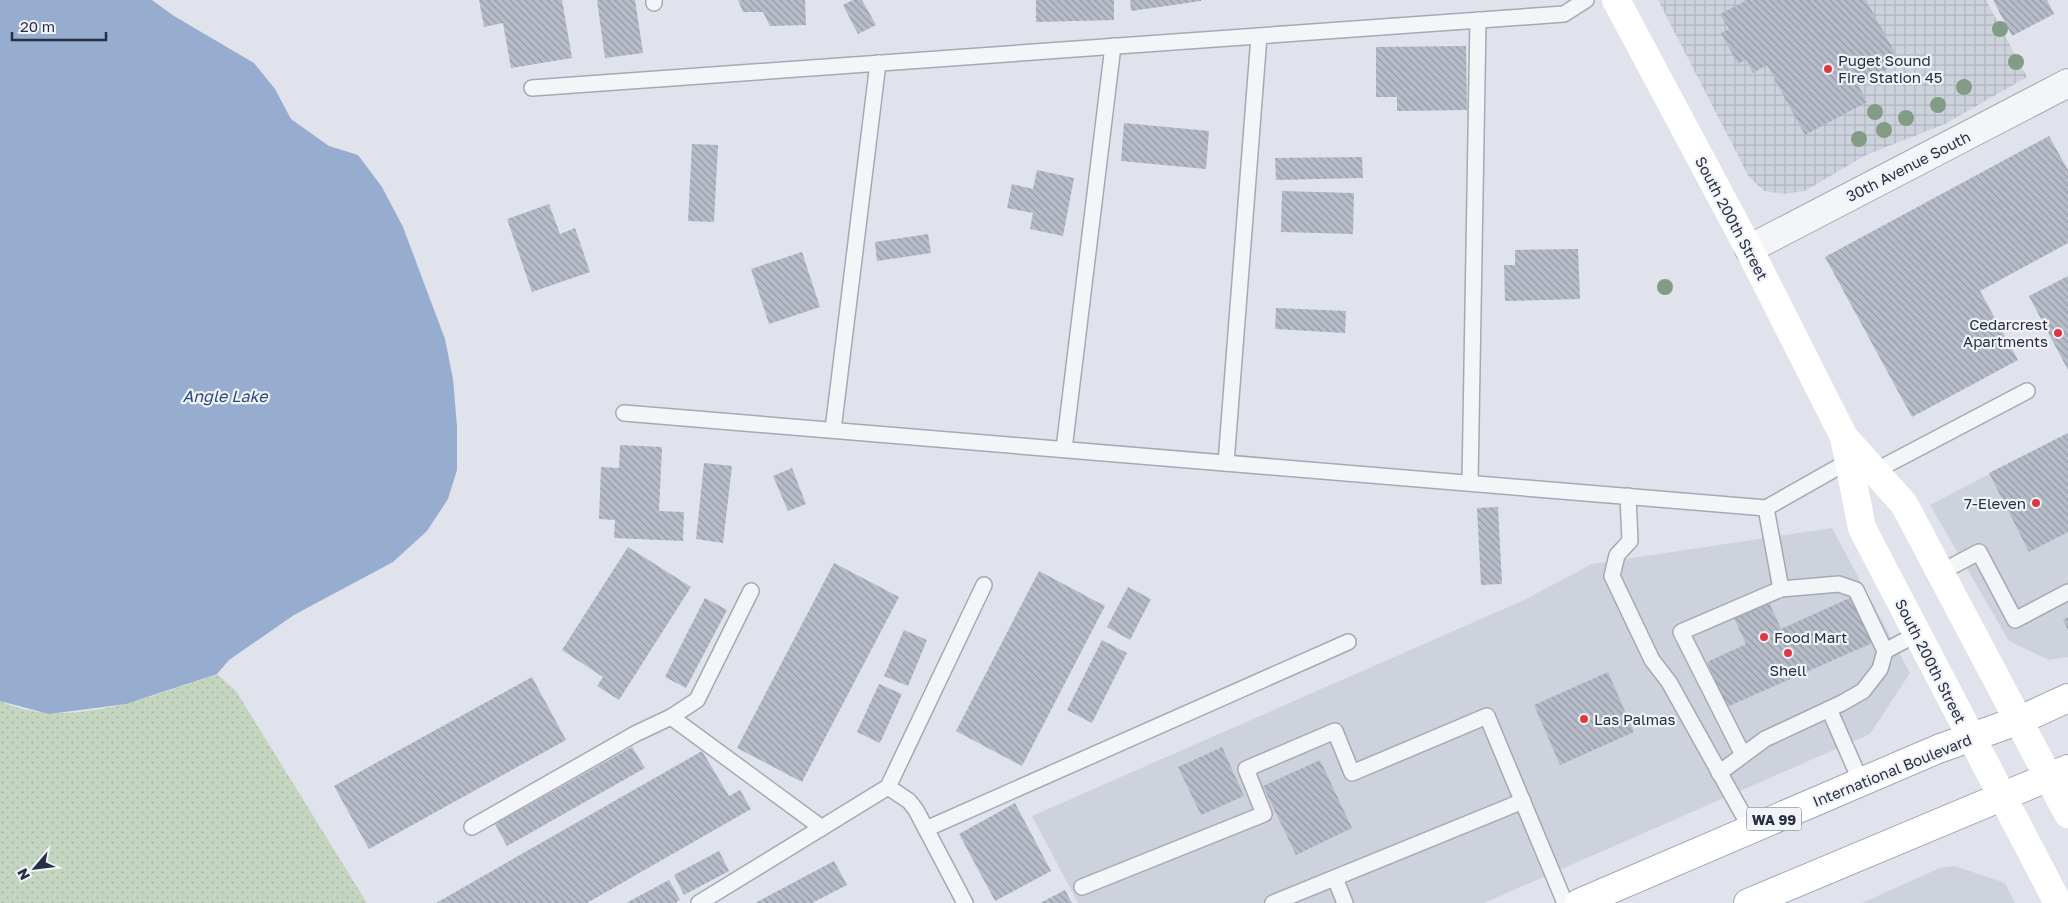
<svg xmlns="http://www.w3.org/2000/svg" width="2068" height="903" font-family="'Golos Text',sans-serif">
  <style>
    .built { fill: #ced2dd }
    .industrial { fill: url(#industrial-grid) }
    .park { fill: url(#park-dots) }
    .water { fill: #97adcf }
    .building { fill: url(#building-back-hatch) }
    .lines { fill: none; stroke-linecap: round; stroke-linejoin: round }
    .service-casing { stroke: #a5a9b6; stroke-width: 18 }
    .minor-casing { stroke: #a5a9b6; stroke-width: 30 }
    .primary-casing { stroke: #9ea6b8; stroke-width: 30 }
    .service { stroke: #f3f5f8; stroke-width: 15 }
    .minor { stroke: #f3f5f8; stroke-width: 28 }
    .secondary { stroke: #fff; stroke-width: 28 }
    .primary { stroke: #fff; stroke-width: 28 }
    .tree { fill: #839c85 }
    .poi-dot { fill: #dd3841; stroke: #f0f3f8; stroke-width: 2 }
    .labels { text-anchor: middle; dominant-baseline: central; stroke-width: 4.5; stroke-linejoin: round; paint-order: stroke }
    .shield { fill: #f0f3f8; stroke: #636a7a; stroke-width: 1 }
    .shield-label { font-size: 14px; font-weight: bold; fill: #272f44 }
    .poi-label { font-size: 15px; fill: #272f44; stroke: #f0f3f8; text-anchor: start }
    .street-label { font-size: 15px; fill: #272f44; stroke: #f0f3f8 }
    .water-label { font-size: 16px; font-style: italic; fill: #2c487d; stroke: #f0f3f8 }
  </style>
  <defs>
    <pattern id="industrial-grid" width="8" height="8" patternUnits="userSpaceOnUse" patternTransform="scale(1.25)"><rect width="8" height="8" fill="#ced2dd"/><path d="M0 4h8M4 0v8" fill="none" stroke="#b1b5bf"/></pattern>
    <pattern id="park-dots" width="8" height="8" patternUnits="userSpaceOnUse" patternTransform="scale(1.25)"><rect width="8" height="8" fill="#c4d6c0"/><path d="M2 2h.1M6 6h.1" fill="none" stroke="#a8b8a6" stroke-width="1.8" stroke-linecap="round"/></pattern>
    <pattern id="building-back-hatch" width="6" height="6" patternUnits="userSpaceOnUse" patternTransform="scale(1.25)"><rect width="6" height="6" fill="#b7bcc9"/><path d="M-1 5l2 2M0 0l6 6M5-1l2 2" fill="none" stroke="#9599a5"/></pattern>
  </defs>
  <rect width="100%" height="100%" fill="#e0e3eb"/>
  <g class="built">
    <polygon points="2068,433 2068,657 2049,660 2009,641 1930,505"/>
    <polygon points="1832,528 1910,673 1870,734 1484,903 1078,903 1032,816 1522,601 1592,564"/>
    <polygon points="1955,866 2005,883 2015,903 1862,903 1940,868"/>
  </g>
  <polygon class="industrial" points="1658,0 1986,0 2027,77 1945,124 1866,155 1805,191 1783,194 1764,191 1749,177"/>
  <path class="park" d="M217 674 236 691 367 903H0V701C67 732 152 696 217 674Z"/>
  <polygon class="water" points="0,0 152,0 174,16 254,63 275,89 291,119 329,146 358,155 382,187 403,227 445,339 453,379 457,426 457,470 448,499 427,531 393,562 294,615 229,660 217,674 126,704 49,714 0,701"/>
  <g class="building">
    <polygon points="479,0 562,0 572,58 511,68 503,23 484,27"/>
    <polygon points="597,0 635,0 643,53 605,58"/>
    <polygon points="738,0 805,0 806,25 770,26 763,12 743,12"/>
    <polygon points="853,0 862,0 876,25 858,34 843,5"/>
    <polygon points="1036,0 1114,0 1114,20 1036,22"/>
    <polygon points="1130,0 1201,0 1201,1 1131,11"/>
    <polygon points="1747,0 1866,0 1900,62 1858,85 1867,102 1805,135 1767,65 1753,73 1746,59 1738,64 1721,33 1729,29 1720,14"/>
    <polygon points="1993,0 2047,0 2054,14 2012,36"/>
    <polygon points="1466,46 1467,110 1397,111 1397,97 1376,97 1376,47"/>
    <polygon points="1124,123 1209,131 1206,169 1121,161"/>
    <polygon points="2049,136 2068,170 2068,243 1980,291 2018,360 1912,417 1825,257"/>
    <polygon points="692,144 718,145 714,222 688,221"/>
    <polygon points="1362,157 1363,178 1276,180 1275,158"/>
    <polygon points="1037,170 1074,178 1063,236 1030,229 1033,213 1007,208 1012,184 1033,189"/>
    <polygon points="1282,191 1354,193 1353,234 1281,232"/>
    <polygon points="549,204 560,234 575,228 590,272 532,292 507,219"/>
    <polygon points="928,234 931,253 877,261 875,242"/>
    <polygon points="1578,249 1580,299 1505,301 1504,265 1515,265 1515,250"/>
    <polygon points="802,252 820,307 769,324 751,269"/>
    <polygon points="2068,276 2068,370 2029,296"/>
    <polygon points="1276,308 1346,311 1345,333 1275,329"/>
    <polygon points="2068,433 2068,532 2029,552 1989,473"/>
    <polygon points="620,445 662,447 659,511 684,512 683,541 614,538 615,520 599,519 601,467 619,468"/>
    <polygon points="704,463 732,466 723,543 696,539"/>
    <polygon points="792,468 806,504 788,511 773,476"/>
    <polygon points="1498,507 1502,584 1481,585 1477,508"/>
    <polygon points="628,547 691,587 619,700 597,686 603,677 562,650"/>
    <polygon points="834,563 899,597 802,782 737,748"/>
    <polygon points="1039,571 1105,606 1022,766 956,731"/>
    <polygon points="1128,587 1151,599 1130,640 1107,627"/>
    <polygon points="1852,597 1872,643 1727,707 1707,662 1746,644 1733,616 1768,600 1781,629"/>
    <polygon points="705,598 727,610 686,688 665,677"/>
    <polygon points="2068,617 2068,630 2063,620"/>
    <polygon points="904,630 927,640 908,686 884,676"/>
    <polygon points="1102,640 1127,653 1092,723 1067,710"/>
    <polygon points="1608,672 1634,732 1560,765 1534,705"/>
    <polygon points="532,677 566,740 369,849 334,786"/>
    <polygon points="879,684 902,694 880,743 857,732"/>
    <polygon points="632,747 645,768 507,846 495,824"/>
    <polygon points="1222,747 1244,796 1201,815 1178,767"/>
    <polygon points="702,751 729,796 740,790 751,809 587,903 436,903"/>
    <polygon points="1320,760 1352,828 1296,855 1263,786"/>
    <polygon points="1015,803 1051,871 995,901 959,834"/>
    <polygon points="719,851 729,871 684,895 674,875"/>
    <polygon points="834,861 847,885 812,903 755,903"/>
    <polygon points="669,880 680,900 675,903 626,903"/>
    <polygon points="1065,890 1072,903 1040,903"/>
  </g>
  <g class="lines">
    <g class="service-casing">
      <g id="service">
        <polyline points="654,0 654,3"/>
        <polyline points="532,88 1564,14 1586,0"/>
        <polyline points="624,413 1766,508 1849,461"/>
        <polyline points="833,430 878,63"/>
        <polyline points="1064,449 1113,46"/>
        <polyline points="1226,463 1259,36"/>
        <polyline points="1875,471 2027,391"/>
        <polyline points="1470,483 1478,20"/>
        <polyline points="1628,496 1630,541 1617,555 1612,576 1652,660 1669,682 1751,829"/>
        <polyline points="1766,508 1781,589"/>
        <polyline points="1941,572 1979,552 2015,620 2068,592"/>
        <polyline points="1829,709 1861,782"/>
        <polyline points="671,717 822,828"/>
        <polyline points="1743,755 1681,632 1781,589 1839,584 1856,590 1885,651"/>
        <polyline points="1719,773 1765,739 1842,703 1863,691 1880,669 1885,651 1917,634"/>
        <polyline points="472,827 635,734 671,717 697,700 751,591"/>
        <polyline points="926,829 1348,642"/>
        <polyline points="1335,878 1345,903"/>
        <polyline points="1082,887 1264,814 1246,769 1335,731 1352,773 1487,716 1565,903"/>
        <polyline points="699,903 888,787"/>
        <polyline points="965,903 916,810 909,801 888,787 984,585"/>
        <polyline points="1273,903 1523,801"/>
      </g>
    </g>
    <g class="minor-casing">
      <polyline id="minor" points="1749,249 2068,83"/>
    </g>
    <g class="primary-casing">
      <g id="primary">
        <polyline points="1579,903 1938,749 2020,720 2068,698"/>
        <polyline points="1748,903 2068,769"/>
      </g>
    </g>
    <use href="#service" class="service"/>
    <use href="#minor" class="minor"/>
    <g class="secondary">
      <polyline points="1616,0 1749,249 1844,437 1862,528 2058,903"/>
      <polyline points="1845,438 1904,504 2068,814"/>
    </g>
    <use href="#primary" class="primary"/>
  </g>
  <g class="tree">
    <circle cx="2000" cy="29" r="8"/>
    <circle cx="2016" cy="62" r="8"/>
    <circle cx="1964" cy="87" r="8"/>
    <circle cx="1938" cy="105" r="8"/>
    <circle cx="1875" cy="112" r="8"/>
    <circle cx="1906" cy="118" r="8"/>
    <circle cx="1884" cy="130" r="8"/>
    <circle cx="1859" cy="139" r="8"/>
    <circle cx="1665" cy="287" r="8"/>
  </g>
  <g class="poi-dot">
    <circle cx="1828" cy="69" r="5"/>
    <circle cx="2058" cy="333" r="5"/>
    <circle cx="2036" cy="503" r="5"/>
    <circle cx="1764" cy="637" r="5"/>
    <circle cx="1788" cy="653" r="5"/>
    <circle cx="1584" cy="719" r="5"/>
  </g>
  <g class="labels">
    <rect class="shield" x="1746.5" y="807.5" width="55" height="23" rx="4"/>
    <g class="shield-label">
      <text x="1774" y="819">WA 99</text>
    </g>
    <g class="poi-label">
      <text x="1838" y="60">Puget Sound<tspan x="1838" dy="17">Fire Station 45</tspan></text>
      <text x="2048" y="324" text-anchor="end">Cedarcrest<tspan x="2048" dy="17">Apartments</tspan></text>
      <text x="2026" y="503" text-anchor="end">7-Eleven</text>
      <text x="1774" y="637">Food Mart</text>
      <text x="1788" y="670" text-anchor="middle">Shell</text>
      <text x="1594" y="719">Las Palmas</text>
    </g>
    <g class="street-label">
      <text transform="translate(1908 166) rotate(-27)">30th Avenue South</text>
      <text transform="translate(1732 218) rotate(62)">South 200th Street</text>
      <text transform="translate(1931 661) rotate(63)">South 200th Street</text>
      <text transform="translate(1892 770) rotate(-22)">International Boulevard</text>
    </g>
    <g class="water-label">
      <text x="225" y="396">Angle Lake</text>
    </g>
  </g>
  <g transform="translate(35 868) rotate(242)" stroke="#f0f3f8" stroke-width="4" paint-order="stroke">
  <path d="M0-4L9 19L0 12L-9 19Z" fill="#272f44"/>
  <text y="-8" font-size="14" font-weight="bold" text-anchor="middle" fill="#272f44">N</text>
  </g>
  <path d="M12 32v8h94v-8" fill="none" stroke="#272f44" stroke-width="2.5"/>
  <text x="20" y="32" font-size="15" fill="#272f44" stroke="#f0f3f8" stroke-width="4" paint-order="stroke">20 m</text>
</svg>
